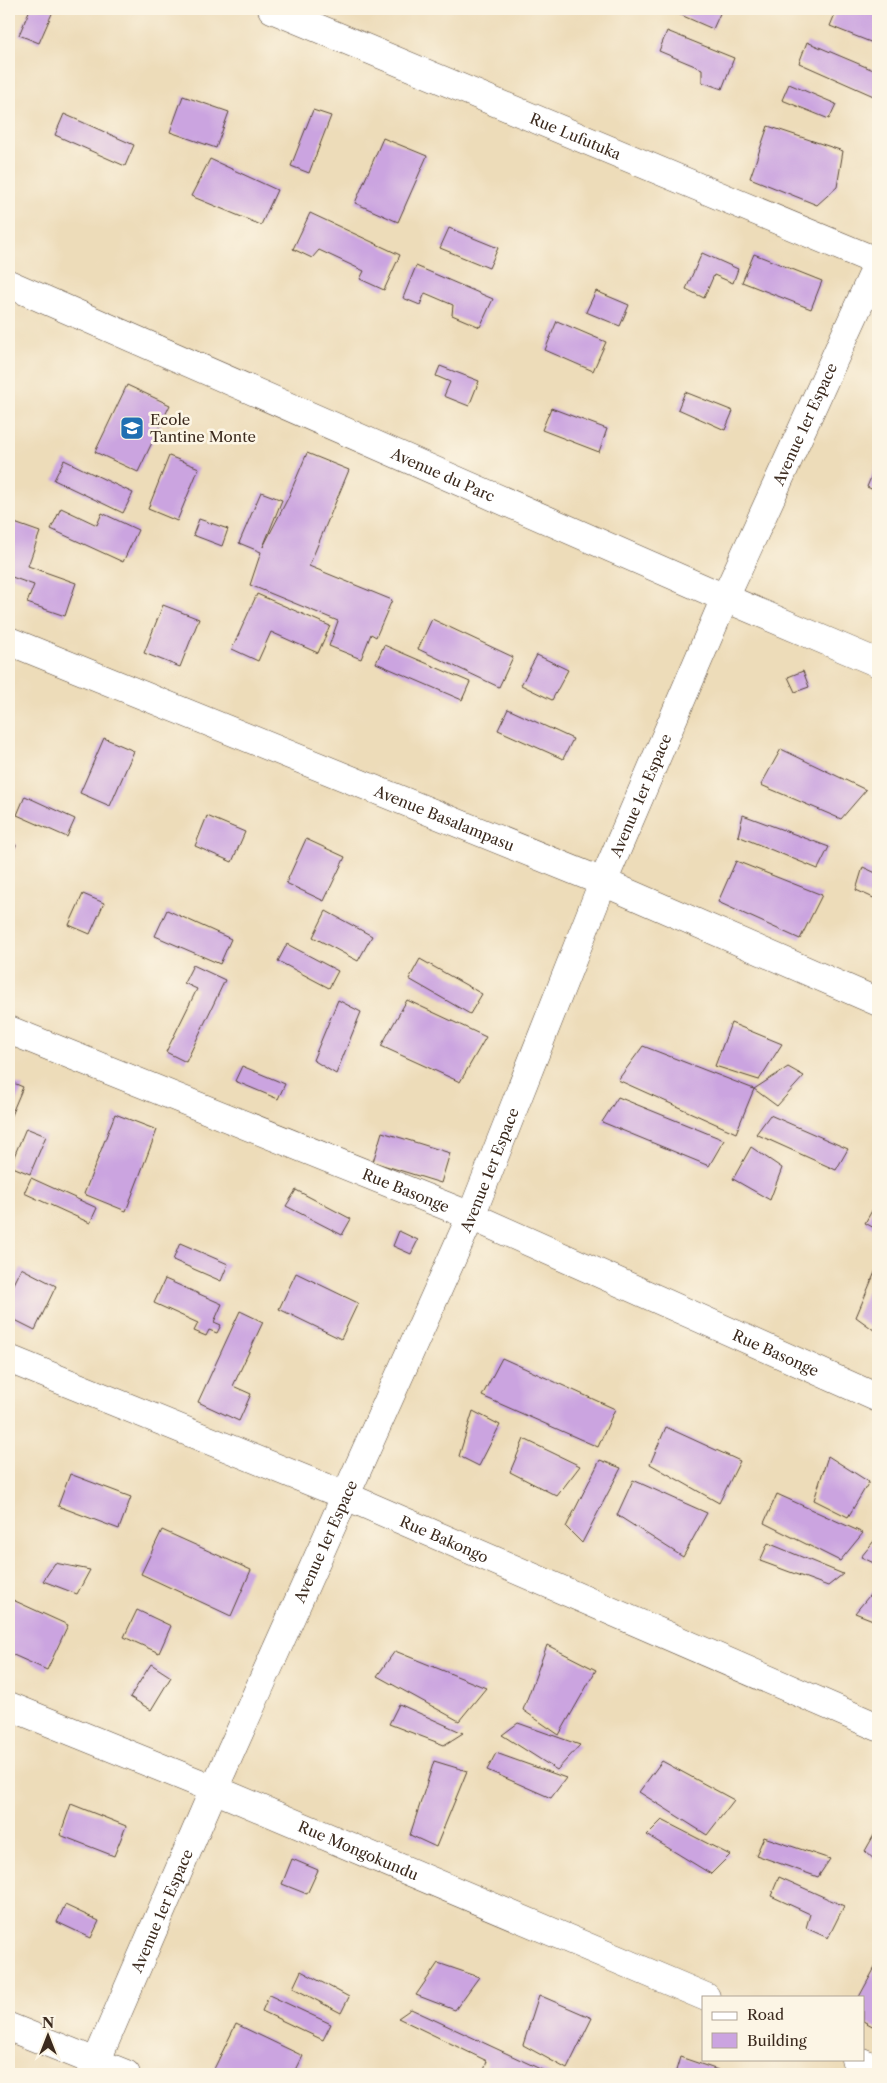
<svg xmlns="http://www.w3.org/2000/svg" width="887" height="2083" font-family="'Libre Caslon Text',serif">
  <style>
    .building { fill: #cba4e0 }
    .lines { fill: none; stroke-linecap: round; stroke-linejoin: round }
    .minor-casing { stroke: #564535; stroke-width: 29 }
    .minor { stroke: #fff; stroke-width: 28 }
    .labels { text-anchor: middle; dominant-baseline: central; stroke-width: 5; stroke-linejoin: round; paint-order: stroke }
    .street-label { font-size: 15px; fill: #3b2a1e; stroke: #fcf5e5 }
    .poi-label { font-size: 15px; fill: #3b2a1e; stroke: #fcf5e5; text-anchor: start }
  </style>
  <rect width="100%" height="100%" fill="#fcf5e5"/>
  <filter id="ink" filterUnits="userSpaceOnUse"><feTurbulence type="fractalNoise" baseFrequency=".02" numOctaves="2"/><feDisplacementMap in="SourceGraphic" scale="10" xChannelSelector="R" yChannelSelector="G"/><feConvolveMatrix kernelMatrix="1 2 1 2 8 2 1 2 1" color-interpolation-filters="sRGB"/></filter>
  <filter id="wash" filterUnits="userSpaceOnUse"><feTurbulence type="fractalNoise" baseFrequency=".0096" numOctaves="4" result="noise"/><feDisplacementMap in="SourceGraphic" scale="20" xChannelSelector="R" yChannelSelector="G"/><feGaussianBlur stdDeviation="1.12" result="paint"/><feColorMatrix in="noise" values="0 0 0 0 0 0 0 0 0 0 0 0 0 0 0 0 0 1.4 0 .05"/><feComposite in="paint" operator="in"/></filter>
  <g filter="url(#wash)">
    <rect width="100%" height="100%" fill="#eddcb9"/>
    <g id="blocks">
      <g class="building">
        <polygon points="30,9 54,9 39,43 19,35"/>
        <polygon points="667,9 722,9 713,29"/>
        <polygon points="837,9 878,9 878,45 830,26"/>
        <polygon points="667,31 734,58 722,89 702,82 702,69 659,51"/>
        <polygon points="807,42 878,72 878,98 799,63"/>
        <polygon points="789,84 836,104 829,119 782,100"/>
        <polygon points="183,96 229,112 216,148 170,132"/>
        <polygon points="313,110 331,116 309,173 291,166"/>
        <polygon points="64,114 134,145 125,166 55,135"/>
        <polygon points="768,126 843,151 837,187 817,205 750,178"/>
        <polygon points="383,138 427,156 398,222 355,203"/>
        <polygon points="210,159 277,190 261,225 191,196"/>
        <polygon points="310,213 400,255 384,290 360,279 364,271 319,250 312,258 293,249"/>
        <polygon points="449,228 498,248 489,268 440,248"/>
        <polygon points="702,253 738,269 733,283 714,275 704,298 686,289"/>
        <polygon points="754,254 822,281 811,309 742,282"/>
        <polygon points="416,266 493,299 480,327 452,315 453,305 425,293 420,305 403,298"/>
        <polygon points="596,291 629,305 620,326 586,312"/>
        <polygon points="557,321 606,342 593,371 545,350"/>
        <polygon points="440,366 479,381 469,406 444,396 450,382 436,376"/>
        <polygon points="127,385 170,405 138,472 95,452"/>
        <polygon points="685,392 733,411 725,430 678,409"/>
        <polygon points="551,408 607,429 599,452 542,430"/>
        <polygon points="307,453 349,470 309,566 392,600 376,637 371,634 361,659 329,646 338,621 250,585 261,552 239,543 261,492 282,500 263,547 288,498"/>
        <polygon points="169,456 199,468 177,521 148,509"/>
        <polygon points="64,460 133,493 123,513 54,480"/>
        <polygon points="878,460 878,492 867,487"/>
        <polygon points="61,508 97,525 102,513 138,530 123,562 51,529"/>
        <polygon points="199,519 228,529 222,546 193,535"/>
        <polygon points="9,521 40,532 28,566 76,583 65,616 27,603 34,585 9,576"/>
        <polygon points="257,594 330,626 318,653 271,632 258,661 232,649"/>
        <polygon points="163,605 199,619 180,667 144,653"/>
        <polygon points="432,619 513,657 499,687 418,649"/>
        <polygon points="384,645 470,682 462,700 376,663"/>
        <polygon points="537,655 568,670 552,700 521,685"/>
        <polygon points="803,671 809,687 795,692 788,677"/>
        <polygon points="508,709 573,739 563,759 498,730"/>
        <polygon points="104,738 134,751 110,806 80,793"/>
        <polygon points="781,749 866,790 841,819 761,785"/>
        <polygon points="25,796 75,819 67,837 17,815"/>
        <polygon points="743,815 829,847 818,869 738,836"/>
        <polygon points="207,816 245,832 232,862 195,846"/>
        <polygon points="306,839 345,857 324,901 286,883"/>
        <polygon points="9,841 16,845 9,861"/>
        <polygon points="736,861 822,895 800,939 718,902"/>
        <polygon points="863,867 878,874 878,900 856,890"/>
        <polygon points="83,894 104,903 90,934 69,925"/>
        <polygon points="167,910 231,939 220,964 155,936"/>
        <polygon points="326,911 372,936 358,961 313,937"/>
        <polygon points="287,944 338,971 329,988 278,961"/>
        <polygon points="420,959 482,994 470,1014 409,979"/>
        <polygon points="193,965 225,980 186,1062 166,1052 197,989 184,983"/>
        <polygon points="338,1000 361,1012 336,1074 313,1060"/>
        <polygon points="407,1000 486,1037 460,1082 381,1046"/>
        <polygon points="731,1023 782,1044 759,1080 715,1066"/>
        <polygon points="643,1046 754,1089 788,1067 804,1076 777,1106 754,1089 736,1133 618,1080"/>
        <polygon points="242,1066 285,1084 278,1099 235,1081"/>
        <polygon points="9,1081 23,1087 9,1120"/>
        <polygon points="618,1097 724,1140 709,1166 602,1122"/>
        <polygon points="115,1114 157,1130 126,1211 84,1194"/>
        <polygon points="770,1115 848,1149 836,1170 756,1134"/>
        <polygon points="26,1128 46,1136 30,1174 10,1166"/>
        <polygon points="382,1132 450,1153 441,1183 373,1162"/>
        <polygon points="751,1147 782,1168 770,1200 733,1179"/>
        <polygon points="31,1178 97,1208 90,1223 24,1193"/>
        <polygon points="296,1190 351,1219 342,1235 286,1206"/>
        <polygon points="878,1200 878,1230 865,1223"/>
        <polygon points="399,1231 418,1240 411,1254 393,1246"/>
        <polygon points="180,1243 228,1264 221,1281 173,1260"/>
        <polygon points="878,1265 878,1333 856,1317"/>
        <polygon points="21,1268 56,1286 35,1330 9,1317 9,1292"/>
        <polygon points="296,1273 358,1303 341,1339 279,1309"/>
        <polygon points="165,1279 222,1304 214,1322 221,1325 217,1333 209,1330 206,1336 194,1331 198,1323 154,1303"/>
        <polygon points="240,1311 263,1322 233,1386 251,1394 239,1421 198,1402"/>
        <polygon points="502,1358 615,1409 598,1447 482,1396"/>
        <polygon points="473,1411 500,1425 479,1466 459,1456"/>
        <polygon points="666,1427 740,1461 719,1503 650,1464"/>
        <polygon points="524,1439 580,1466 557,1496 510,1472"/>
        <polygon points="828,1456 869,1482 848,1517 814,1500"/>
        <polygon points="600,1460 621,1468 582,1543 566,1527"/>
        <polygon points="70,1474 131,1497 119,1529 58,1506"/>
        <polygon points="633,1480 707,1513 683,1557 617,1515"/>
        <polygon points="777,1494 863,1533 840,1561 764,1523"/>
        <polygon points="162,1530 251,1570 231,1616 141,1574"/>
        <polygon points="878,1536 878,1565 861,1557"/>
        <polygon points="768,1543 843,1574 828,1586 760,1561"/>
        <polygon points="55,1563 90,1570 77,1594 43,1581"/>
        <polygon points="878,1585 878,1622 855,1613"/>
        <polygon points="13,1600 68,1625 47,1670 9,1653 9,1609"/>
        <polygon points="137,1610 171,1626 159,1653 124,1637"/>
        <polygon points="547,1645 596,1670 559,1735 523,1710"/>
        <polygon points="395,1651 486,1688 459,1721 377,1676"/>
        <polygon points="151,1664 171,1677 151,1710 130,1697"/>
        <polygon points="399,1704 463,1733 444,1745 389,1724"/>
        <polygon points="518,1723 580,1745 557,1770 502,1735"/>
        <polygon points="496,1753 566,1778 551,1798 487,1770"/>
        <polygon points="434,1761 467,1771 436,1847 410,1835"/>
        <polygon points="662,1761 734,1800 707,1835 639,1792"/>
        <polygon points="71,1804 126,1826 114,1856 60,1835"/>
        <polygon points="662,1820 730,1855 711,1874 647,1835"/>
        <polygon points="878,1828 878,1863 865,1851"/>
        <polygon points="764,1837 830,1859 818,1877 756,1855"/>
        <polygon points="292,1859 318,1870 307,1894 282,1884"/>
        <polygon points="779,1877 844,1906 828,1938 806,1928 810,1914 771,1896"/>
        <polygon points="65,1905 99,1921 91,1938 57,1922"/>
        <polygon points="878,1962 878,2029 863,2021 863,1997 859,1997"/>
        <polygon points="438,1963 479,1977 455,2010 416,1995"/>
        <polygon points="301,1971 349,1997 341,2013 293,1988"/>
        <polygon points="269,1995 331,2024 323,2040 262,2011"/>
        <polygon points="539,1995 592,2018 567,2069 523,2045"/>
        <polygon points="411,2009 551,2074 515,2074 511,2072 510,2074 483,2074 487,2061 398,2018"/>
        <polygon points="236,2024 303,2056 294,2074 226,2074 214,2069"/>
        <polygon points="680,2057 730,2074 675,2074"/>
      </g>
    </g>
  </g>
  <g filter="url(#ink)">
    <use href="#blocks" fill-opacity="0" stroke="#564535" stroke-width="1"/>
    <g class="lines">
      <g class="minor-casing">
        <g id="minor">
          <path id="s1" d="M272 9 878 262"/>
          <path id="s2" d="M9 284 725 598 878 663"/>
          <path id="s3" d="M9 641 603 882 878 1002"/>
          <path id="s4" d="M9 1030 471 1216 878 1398"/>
          <path id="s5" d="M9 1359 346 1496 878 1727"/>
          <path id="s6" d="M9 1706 214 1789 706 1997"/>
          <polyline points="9,2027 126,2074"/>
          <polyline points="855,2059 878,2069"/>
          <path id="s7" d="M91 2074 214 1789 471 1216 603 882 725 598 878 263"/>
        </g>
      </g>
      <use href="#minor" class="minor"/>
    </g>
  </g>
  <defs>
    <g id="school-square" transform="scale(1.25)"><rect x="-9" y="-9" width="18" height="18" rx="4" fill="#1f6fb2" stroke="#fcf5e5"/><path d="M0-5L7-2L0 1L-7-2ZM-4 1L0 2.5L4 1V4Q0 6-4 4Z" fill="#fff"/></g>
  </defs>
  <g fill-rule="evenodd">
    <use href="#school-square" x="132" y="428"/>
  </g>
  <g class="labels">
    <g class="street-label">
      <text stroke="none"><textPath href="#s1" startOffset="329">Rue Lufutuka</textPath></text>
      <text stroke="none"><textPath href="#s7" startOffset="1798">Avenue 1er Espace</textPath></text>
      <text stroke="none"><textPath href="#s2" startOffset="474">Avenue du Parc</textPath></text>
      <text stroke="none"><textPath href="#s7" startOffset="1392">Avenue 1er Espace</textPath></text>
      <text stroke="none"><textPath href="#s3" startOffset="470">Avenue Basalampasu</textPath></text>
      <text stroke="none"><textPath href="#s7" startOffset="988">Avenue 1er Espace</textPath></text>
      <text stroke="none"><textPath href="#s4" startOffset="428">Rue Basonge</textPath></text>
      <text stroke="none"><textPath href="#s4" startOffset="832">Rue Basonge</textPath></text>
      <text stroke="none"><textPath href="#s5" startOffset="471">Rue Bakongo</textPath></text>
      <text stroke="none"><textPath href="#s7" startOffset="582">Avenue 1er Espace</textPath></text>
      <text stroke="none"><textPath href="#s6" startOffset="378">Rue Mongokundu</textPath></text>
      <text stroke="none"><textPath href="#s7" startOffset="178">Avenue 1er Espace</textPath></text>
    </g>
    <g class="poi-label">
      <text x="150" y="419">Ecole<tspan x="150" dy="17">Tantine Monte</tspan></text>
    </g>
  </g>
  <rect width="887" height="2083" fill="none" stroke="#fcf5e5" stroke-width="30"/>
  <rect x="702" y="1996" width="162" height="65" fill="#fcf5e5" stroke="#afa495"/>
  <rect x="712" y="2012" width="25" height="8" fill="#ffffff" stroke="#afa495"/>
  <text x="747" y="2020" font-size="15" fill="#3b2a1e">Road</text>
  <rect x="712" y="2033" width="25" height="15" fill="#cba4e0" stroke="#afa495"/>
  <text x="747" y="2046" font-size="15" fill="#3b2a1e">Building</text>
  <g transform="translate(48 2036)" stroke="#fcf5e5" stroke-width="4" paint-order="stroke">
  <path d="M0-4L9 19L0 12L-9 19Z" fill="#3b2a1e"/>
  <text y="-8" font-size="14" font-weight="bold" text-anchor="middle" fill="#3b2a1e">N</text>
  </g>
</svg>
